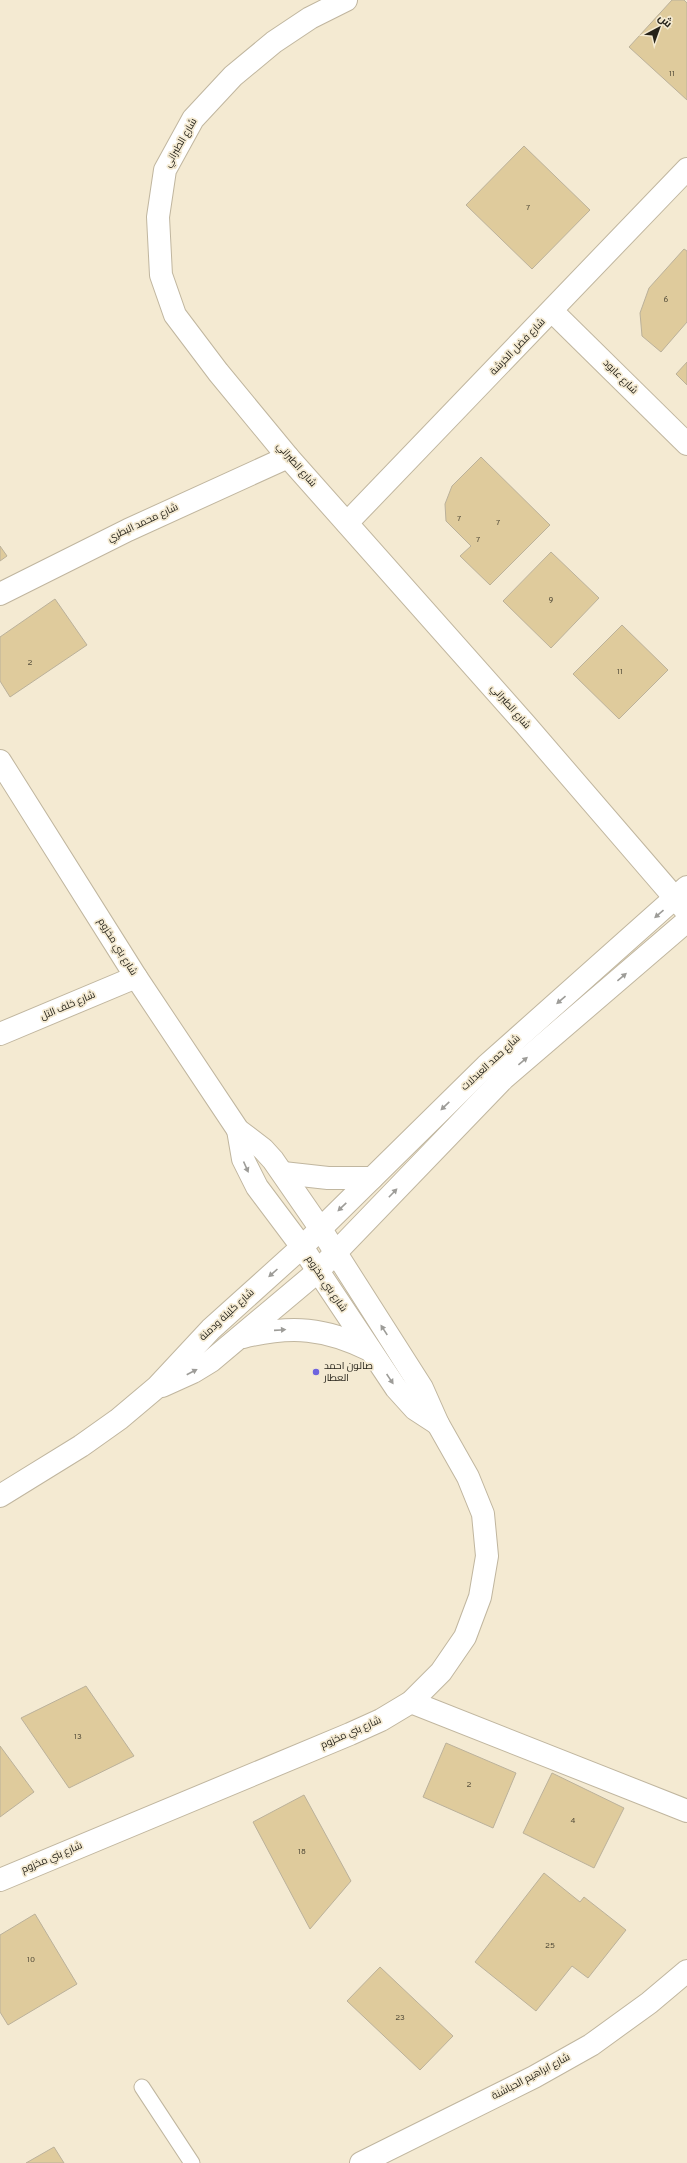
<svg xmlns="http://www.w3.org/2000/svg" width="687" height="2163" font-family="Overpass,Cairo,sans-serif">
  <style>
    .building { fill: #dfcb9c; stroke: #bbb19a }
    .lines { fill: none; stroke-linecap: round; stroke-linejoin: round }
    .lane-casing { stroke: #c0b69f; stroke-width: 17 }
    .street-casing { stroke: #c0b69f; stroke-width: 24 }
    .secondary-casing { stroke: #c0b69f; stroke-width: 24 }
    .lane { stroke: #fff; stroke-width: 15 }
    .street { stroke: #fff; stroke-width: 22 }
    .secondary { stroke: #fff; stroke-width: 22 }
    .oneway { fill: #9d9c98 }
    .poi-dot { fill: #6e64de; stroke: #f4ead2; stroke-width: 1.5 }
    .labels { text-anchor: middle; dominant-baseline: central; stroke-width: 3.5; stroke-linejoin: round; paint-order: stroke }
    .number-label { font-size: 8px; fill: #544d3a }
    .street-label { font-size: 10px; fill: #26231a; stroke: #f4ead2 }
    .poi-label { font-size: 10px; fill: #26231a; stroke: #f4ead2; text-anchor: start }
  </style>
  <rect width="100%" height="100%" fill="#f4ead2"/>
  <g class="building">
    <polygon points="672,0 684,0 687,3 687,100 629,47"/>
    <polygon points="524,146 590,210 532,269 466,205"/>
    <polygon points="684,249 687,251 687,322 661,352 642,336 640,313 649,288"/>
    <polygon points="687,362 687,385 676,374"/>
    <polygon points="481,457 550,525 490,585 460,556 471,546 446,521 445,504 452,486"/>
    <polygon points="0,546 7,556 0,561"/>
    <polygon points="551,552 599,598 551,648 503,601"/>
    <polygon points="55,599 87,645 10,697 0,681 0,637"/>
    <polygon points="622,625 668,670 619,719 573,674"/>
    <polygon points="86,1686 134,1756 69,1788 21,1718"/>
    <polygon points="446,1743 516,1773 493,1828 423,1797"/>
    <polygon points="0,1746 34,1792 0,1817"/>
    <polygon points="552,1773 624,1808 594,1868 523,1833"/>
    <polygon points="304,1795 351,1881 310,1929 253,1822"/>
    <polygon points="544,1873 580,1902 584,1897 626,1930 588,1978 572,1966 536,2011 475,1962"/>
    <polygon points="35,1914 77,1984 8,2025 0,2012 0,1935"/>
    <polygon points="380,1967 453,2036 420,2070 347,2001"/>
    <polygon points="54,2147 64,2163 26,2163"/>
  </g>
  <g class="lines">
    <g class="lane-casing">
      <polyline id="lane" points="142,2087 192,2163"/>
    </g>
    <g class="street-casing">
      <g id="street">
        <polyline points="346,0 310,18 274,42 233,76 193,119 165,170 158,217 161,275 175,315 218,372 288,457 525,724 687,912"/>
        <polyline points="552,311 687,444"/>
        <polyline points="347,523 687,169"/>
        <polyline points="0,594 128,530 288,457"/>
        <polyline points="0,761 136,977 238,1130 263,1149 273,1160 320,1228 422,1388 438,1424 468,1477 483,1514 487,1556 480,1597 465,1637 441,1672 411,1702 381,1720 350,1734 0,1880"/>
        <polyline points="0,1034 136,977"/>
        <polyline points="238,1130 243,1159 257,1187 302,1247 396,1388 415,1409 438,1424"/>
        <polyline points="283,1173 328,1178 372,1178"/>
        <path d="M243 1337C292 1325 325 1328 370 1350"/>
        <polyline points="162,1386 193,1372 211,1361 317,1272 503,1079 687,921"/>
        <polyline points="0,1496 81,1446 119,1419 157,1387 211,1329 302,1247 486,1066 687,887"/>
        <polyline points="411,1702 687,1811"/>
      </g>
    </g>
    <g class="secondary-casing">
      <polyline id="secondary" points="361,2163 534,2077 591,2045 649,2003 687,1971"/>
    </g>
    <use href="#lane" class="lane"/>
    <use href="#street" class="street"/>
    <use href="#secondary" class="secondary"/>
  </g>
  <defs><path id="oneway-solid" d="M-6-.8H1V-3.2L6.5 0L1 3.2V.8H-6Z"/></defs>
  <g class="oneway">
    <use href="#oneway-solid" transform="translate(659 914) rotate(139)"/>
    <use href="#oneway-solid" transform="translate(622 977) rotate(-40)"/>
    <use href="#oneway-solid" transform="translate(561 1000) rotate(139)"/>
    <use href="#oneway-solid" transform="translate(523 1061) rotate(-40)"/>
    <use href="#oneway-solid" transform="translate(445 1106) rotate(136)"/>
    <use href="#oneway-solid" transform="translate(246 1167) rotate(66)"/>
    <use href="#oneway-solid" transform="translate(393 1193) rotate(-46)"/>
    <use href="#oneway-solid" transform="translate(342 1207) rotate(136)"/>
    <use href="#oneway-solid" transform="translate(273 1273) rotate(138)"/>
    <use href="#oneway-solid" transform="translate(280 1330) rotate(-4)"/>
    <use href="#oneway-solid" transform="translate(384 1330) rotate(-123)"/>
    <use href="#oneway-solid" transform="translate(192 1372) rotate(-28)"/>
    <use href="#oneway-solid" transform="translate(390 1379) rotate(56)"/>
  </g>
  <circle class="poi-dot" cx="316" cy="1372" r="4"/>
  <g class="labels">
    <g class="number-label">
      <text x="672" y="74">11</text>
      <text x="528" y="208">7</text>
      <text x="666" y="300">6</text>
      <text x="459" y="519">7</text>
      <text x="498" y="523">7</text>
      <text x="478" y="540">7</text>
      <text x="551" y="600">9</text>
      <text x="30" y="663">2</text>
      <text x="620" y="672">11</text>
      <text x="78" y="1737">13</text>
      <text x="469" y="1785">2</text>
      <text x="573" y="1821">4</text>
      <text x="302" y="1852">18</text>
      <text x="550" y="1946">25</text>
      <text x="31" y="1960">10</text>
      <text x="400" y="2018">23</text>
    </g>
    <g class="street-label">
      <text transform="translate(181 143) rotate(-60)">شارع الطبراني</text>
      <text transform="translate(518 347) rotate(-46)">شارع فضل الخرشة</text>
      <text transform="translate(620 377) rotate(45)">شارع عابود</text>
      <text transform="translate(296 465) rotate(49)">شارع الطبراني</text>
      <text transform="translate(143 523) rotate(-25)">شارع محمد البطري</text>
      <text transform="translate(510 707) rotate(49)">شارع الطبراني</text>
      <text transform="translate(117 947) rotate(58)">شارع بني مخزوم</text>
      <text transform="translate(68 1006) rotate(-23)">شارع خلف التل</text>
      <text transform="translate(491 1063) rotate(-43)">شارع حمد العبدلات</text>
      <text transform="translate(326 1284) rotate(56)">شارع بني مخزوم</text>
      <text transform="translate(227 1315) rotate(-43)">شارع كليلة ودمنة</text>
      <text transform="translate(351 1733) rotate(-24)">شارع بني مخزوم</text>
      <text transform="translate(52 1858) rotate(-23)">شارع بني مخزوم</text>
      <text transform="translate(531 2077) rotate(-28)">شارع ابراهيم الحباشنة</text>
    </g>
    <g class="poi-label">
      <text x="324" y="1366">صالون احمد<tspan x="324" dy="12">العطار</tspan></text>
    </g>
  </g>
  <g transform="translate(659 28) rotate(41)" stroke="#f4ead2" stroke-width="3" paint-order="stroke">
  <path d="M0-3L7 15L0 10L-7 15Z" fill="#26231a"/>
  <text y="-6" font-size="11" font-weight="bold" text-anchor="middle" fill="#26231a">ش</text>
  </g>
</svg>
